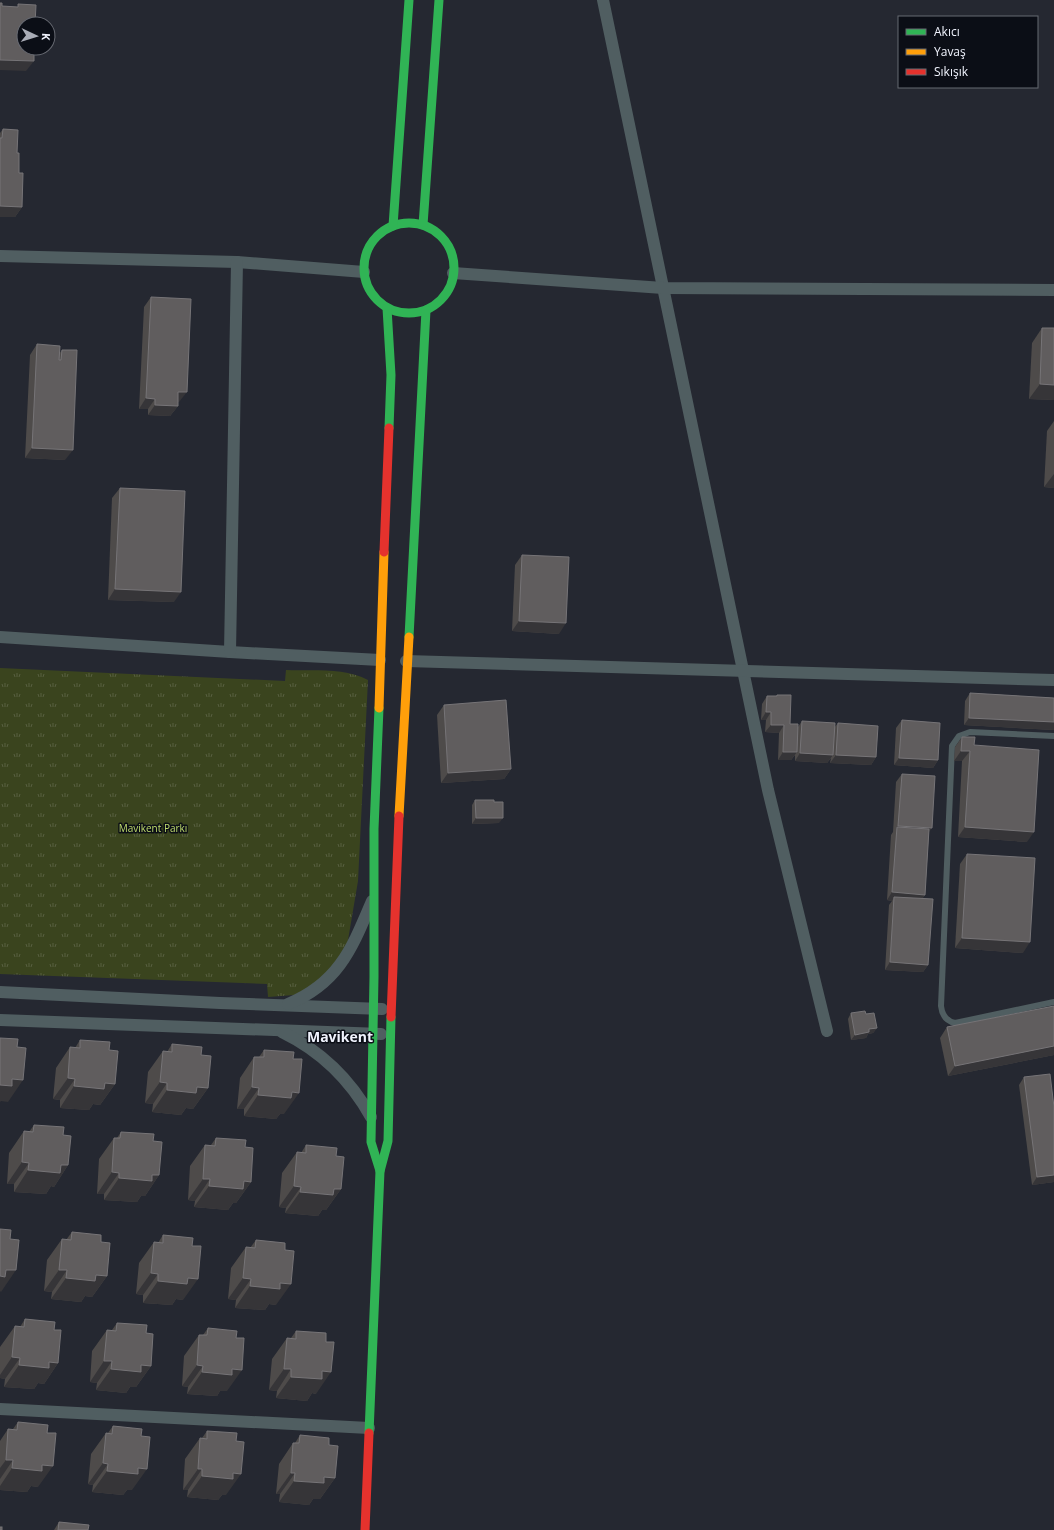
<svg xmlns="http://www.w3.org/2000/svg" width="1054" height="1530" font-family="'Open Sans',sans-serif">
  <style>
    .park { fill: url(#park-tufts) }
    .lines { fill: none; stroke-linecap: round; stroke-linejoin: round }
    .lane { stroke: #505e61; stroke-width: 6 }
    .street { stroke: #505e61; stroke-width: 12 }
    .fast { stroke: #30b455; stroke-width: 9 }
    .slow { stroke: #ff9f0a; stroke-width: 9 }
    .jam { stroke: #e5322d; stroke-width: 9 }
    .wall { fill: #4e4b4a }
    .shaded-wall { fill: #363538 }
    .building { fill: #605d5e; stroke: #767477 }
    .labels { text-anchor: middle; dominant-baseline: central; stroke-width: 3; stroke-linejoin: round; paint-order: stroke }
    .park-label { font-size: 10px; fill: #c0dd6e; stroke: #0b0e16 }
    .district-label { font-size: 14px; font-weight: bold; fill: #f0f3fd; stroke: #0b0e16 }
  </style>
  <defs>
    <pattern id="park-tufts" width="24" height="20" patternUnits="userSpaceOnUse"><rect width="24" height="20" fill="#3a441e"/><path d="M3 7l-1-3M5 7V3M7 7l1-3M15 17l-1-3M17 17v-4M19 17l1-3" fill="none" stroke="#575f40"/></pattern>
  </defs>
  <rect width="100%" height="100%" fill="#252831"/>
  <path class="park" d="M0 668 285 681 286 670C312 671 344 667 368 680L358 881 347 946 325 980 294 995 268 997 267 984 0 974Z"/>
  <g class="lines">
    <path class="lane" d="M1054 736 970 732 959 736 952 746 941 1006C942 1015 946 1021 955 1023L1054 1002"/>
    <g class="street">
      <polyline points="603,0 768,790 827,1031"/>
      <polyline points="0,256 237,262 364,272"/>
      <polyline points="453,273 663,288 1054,290"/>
      <polyline points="0,637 230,652 380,660"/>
      <polyline points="230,652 237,262"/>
      <polyline points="406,661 1054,680"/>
      <polyline points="0,992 220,1003 382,1009"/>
      <path d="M288 1004C339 983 352 948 372 901"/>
      <polyline points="0,1020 381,1034"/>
      <path d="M282 1032C321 1051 350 1079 371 1117"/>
      <polyline points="0,1409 369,1428"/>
    </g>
    <g class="fast">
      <circle cx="409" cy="268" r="45"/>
      <polyline points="423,225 439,0"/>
      <polyline points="393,226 409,0"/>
      <polyline points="387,308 391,375 389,428"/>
      <polyline points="409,637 426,310"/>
      <polyline points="379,708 374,829 374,977 371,1142 380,1171"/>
      <polyline points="369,1433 380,1171 388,1141 391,1017"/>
    </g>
    <g class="slow">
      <polyline points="379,708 384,552"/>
      <polyline points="399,816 409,637"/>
    </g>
    <g class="jam">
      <polyline points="384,552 389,428"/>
      <polyline points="391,1017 399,816"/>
      <polyline points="365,1530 369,1433"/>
    </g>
  </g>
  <g class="wall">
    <polygon points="3,129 17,153 22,207 15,217 0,217 0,133"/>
    <polygon points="151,297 179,402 178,402 178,406 170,416 148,415 148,409 139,409 144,307"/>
    <polygon points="1042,328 1054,328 1054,400 1029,399 1032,343"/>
    <polygon points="37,344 59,354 62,350 65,460 25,458 30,355"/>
    <polygon points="1054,421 1054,488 1044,487 1047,431"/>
    <polygon points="120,488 174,602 108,600 112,498"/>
    <polygon points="522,555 559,634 512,631 515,565"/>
    <polygon points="970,693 1054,698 1054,730 964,725 965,701"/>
    <polygon points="777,695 790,724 798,727 802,721 834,728 838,723 876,757 871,765 830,763 831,758 827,763 795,761 795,755 791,760 778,760 779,733 765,732 766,720 761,720 762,704 767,696 776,696"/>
    <polygon points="444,705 511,769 504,779 441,783 437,715"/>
    <polygon points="902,720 938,760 933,768 894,765 896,728"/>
    <polygon points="962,737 974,745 1027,842 958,837 962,761 954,761 955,747"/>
    <polygon points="902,774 929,833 925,895 922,899 928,965 923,972 885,970 889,905 892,901 887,900 891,835 893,832 896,782"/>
    <polygon points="475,800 494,802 499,823 472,824 472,805"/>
    <polygon points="967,854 1023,953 955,948 960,864"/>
    <polygon points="1054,1006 1054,1055 948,1076 940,1038 947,1027"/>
    <polygon points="851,1013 866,1014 877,1028 873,1033 868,1034 866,1038 851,1040 848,1019"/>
    <polygon points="80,1040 109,1050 115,1084 100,1105 93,1104 89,1110 60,1108 60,1100 53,1099 56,1068 70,1047 75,1048"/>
    <polygon points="172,1044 201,1055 208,1088 193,1109 186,1108 181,1115 152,1112 153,1104 145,1103 148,1072 163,1051 167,1052"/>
    <polygon points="264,1050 284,1114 280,1114 276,1119 244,1116 244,1109 237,1109 240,1078 254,1057 259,1057"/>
    <polygon points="1024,1077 1054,1182 1032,1185 1019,1085"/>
    <polygon points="34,1125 63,1135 68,1165 54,1187 51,1186 46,1194 14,1192 14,1184 7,1184 9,1153 24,1131 29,1132"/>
    <polygon points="121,1132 153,1141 159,1175 145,1196 141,1196 137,1202 104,1200 104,1194 97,1194 99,1159 114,1138 117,1138"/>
    <polygon points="216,1138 245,1147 251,1182 236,1203 233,1203 228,1210 194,1207 195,1201 188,1200 190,1166 205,1145 211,1145"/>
    <polygon points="306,1145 336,1156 341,1189 326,1210 322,1210 318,1216 285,1213 286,1208 279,1207 282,1173 297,1152 301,1153"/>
    <polygon points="72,1232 101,1242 107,1276 92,1297 85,1296 81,1302 51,1299 52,1292 44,1291 47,1260 62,1239 66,1240"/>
    <polygon points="163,1235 183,1300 176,1299 172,1305 143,1303 143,1295 136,1294 139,1263 154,1242 158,1243"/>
    <polygon points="256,1240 276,1305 269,1304 265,1310 235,1308 236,1300 228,1299 231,1268 246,1247 250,1248"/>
    <polygon points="25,1319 54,1330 58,1363 44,1384 38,1383 34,1389 4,1387 5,1379 0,1378 0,1347 15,1326 20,1327"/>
    <polygon points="117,1323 146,1333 151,1366 136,1387 130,1387 126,1393 96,1390 97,1383 90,1382 92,1351 107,1330 112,1330"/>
    <polygon points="208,1328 227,1391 220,1391 217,1396 187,1394 188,1387 182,1386 184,1356 199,1335 203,1335"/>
    <polygon points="296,1331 316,1394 312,1393 307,1401 276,1398 277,1391 269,1390 272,1359 287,1338 291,1338"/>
    <polygon points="18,1422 38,1487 31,1486 27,1492 0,1490 0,1441 8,1429 13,1429"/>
    <polygon points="113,1426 132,1490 127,1490 123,1495 92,1492 93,1485 88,1484 91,1454 106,1433 108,1433"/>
    <polygon points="207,1431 226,1495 222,1495 218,1500 187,1497 188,1490 183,1490 185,1459 200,1438 202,1438"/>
    <polygon points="300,1435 329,1445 335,1478 320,1499 313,1499 309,1505 279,1502 280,1494 276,1494 279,1464 293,1443 295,1443"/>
    <polygon points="59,1522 88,1530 54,1530"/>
  </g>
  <g class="shaded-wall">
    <polygon points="0,60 34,61 26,71 0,70"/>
    <polygon points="0,206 22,207 15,217 0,217"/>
    <polygon points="1040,384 1054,385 1054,400 1029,399"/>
    <polygon points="178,392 187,392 179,402 171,402"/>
    <polygon points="146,398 155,399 148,409 139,409"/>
    <polygon points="155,405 178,406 170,416 148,415"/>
    <polygon points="32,448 73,450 65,460 25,458"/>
    <polygon points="1054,474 1054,488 1044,487"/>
    <polygon points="115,589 181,592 174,602 108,600"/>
    <polygon points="519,621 566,623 559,634 512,631"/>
    <polygon points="766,712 771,712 766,720 761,720"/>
    <polygon points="969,718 1054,722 1054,730 964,725"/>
    <polygon points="771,725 784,725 779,733 765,732"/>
    <polygon points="961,751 970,751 962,761 954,761"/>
    <polygon points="783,752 797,752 791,760 778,760"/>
    <polygon points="800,753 833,755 827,763 795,761"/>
    <polygon points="836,755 876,757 871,765 830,763"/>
    <polygon points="899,758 938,760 933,768 894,765"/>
    <polygon points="511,769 504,779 441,783 448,773"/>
    <polygon points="476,818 503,818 499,823 472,824"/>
    <polygon points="898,826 932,828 926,836 896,828"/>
    <polygon points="965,827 1034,832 1027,842 958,837"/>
    <polygon points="892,892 925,895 919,902 894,897 892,901 887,900"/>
    <polygon points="962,938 1030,942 1023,953 955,948"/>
    <polygon points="890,962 928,965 923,972 885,970"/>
    <polygon points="877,1028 873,1033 868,1034 866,1038 851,1040 855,1035 869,1029"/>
    <polygon points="1054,1046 1054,1055 948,1076 955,1066"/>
    <polygon points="68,1078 75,1079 60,1100 53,1099"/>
    <polygon points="12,1079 23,1080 8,1102 1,1101 0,1102 0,1085"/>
    <polygon points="160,1082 167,1083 153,1104 145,1103"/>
    <polygon points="105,1083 115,1084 100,1105 93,1104 89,1110 60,1108 74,1086"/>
    <polygon points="197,1087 208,1088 193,1109 186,1108 181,1115 152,1112 167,1090"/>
    <polygon points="252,1087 259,1088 244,1109 237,1109"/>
    <polygon points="292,1092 299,1093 284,1114 280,1114 276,1119 244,1116 258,1095"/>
    <polygon points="22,1162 29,1163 14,1184 7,1184"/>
    <polygon points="61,1165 68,1165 54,1187 51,1186 46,1194 14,1192 28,1170"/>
    <polygon points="112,1172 119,1173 104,1194 97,1194"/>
    <polygon points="152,1175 159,1175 145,1196 141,1196 137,1202 104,1200 119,1178"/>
    <polygon points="1054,1175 1054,1182 1032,1185 1037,1177"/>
    <polygon points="203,1179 210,1179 195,1201 188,1200"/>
    <polygon points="244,1181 251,1182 236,1203 233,1203 228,1210 194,1207 209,1186"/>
    <polygon points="294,1186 301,1187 286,1208 279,1207"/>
    <polygon points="334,1189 341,1189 326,1210 322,1210 318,1216 285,1213 300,1192"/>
    <polygon points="6,1270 16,1270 1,1292 0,1291 0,1276"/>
    <polygon points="59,1270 67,1270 52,1292 44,1291"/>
    <polygon points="151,1273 158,1274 143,1295 136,1294"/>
    <polygon points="96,1275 107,1276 92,1297 85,1296 81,1302 51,1299 66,1278"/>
    <polygon points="188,1278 198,1279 183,1300 176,1299 172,1305 143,1303 158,1281"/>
    <polygon points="243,1278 251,1279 236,1300 228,1299"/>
    <polygon points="280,1283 291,1284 276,1305 269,1304 265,1310 235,1308 250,1286"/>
    <polygon points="12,1357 20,1358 5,1379 0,1378 0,1375"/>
    <polygon points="104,1361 112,1361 97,1383 90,1382"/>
    <polygon points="49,1362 58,1363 44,1384 38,1383 34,1389 4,1387 19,1365"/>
    <polygon points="141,1365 151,1366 136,1387 130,1387 126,1393 96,1390 111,1369"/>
    <polygon points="197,1365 203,1366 188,1387 182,1386"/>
    <polygon points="232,1369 242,1370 227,1391 220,1391 217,1396 187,1394 202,1372"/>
    <polygon points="284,1369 291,1369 277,1391 269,1390"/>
    <polygon points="322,1371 331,1372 316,1394 312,1393 307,1401 276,1398 291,1377"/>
    <polygon points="6,1460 13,1460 0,1479 0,1468"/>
    <polygon points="103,1463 108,1464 93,1485 88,1484"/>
    <polygon points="42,1465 53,1466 38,1487 31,1486 27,1492 0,1490 0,1486 12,1468"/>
    <polygon points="138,1468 147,1469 132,1490 127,1490 123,1495 92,1492 107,1471"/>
    <polygon points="198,1469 202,1469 188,1490 183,1490"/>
    <polygon points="233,1473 241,1474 226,1495 222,1495 218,1500 187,1497 202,1476"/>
    <polygon points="291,1473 295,1473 280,1494 276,1494"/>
    <polygon points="324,1477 335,1478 320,1499 313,1499 309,1505 279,1502 294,1481"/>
  </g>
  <g class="building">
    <polygon points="0,3 2,3 2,6 18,7 18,4 36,5 35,24 24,24 24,48 34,48 34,61 0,60"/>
    <polygon points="3,129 18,130 17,153 19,153 19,173 23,173 22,207 0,206 0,138 2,138"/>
    <polygon points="151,297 191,299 187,392 178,392 178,406 155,405 155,399 146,398"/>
    <polygon points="1042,328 1054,328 1054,385 1040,384"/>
    <polygon points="37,344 60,346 59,360 61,360 62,350 77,350 73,450 32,448"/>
    <polygon points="120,488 185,491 181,592 115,589"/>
    <polygon points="522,555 569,557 566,623 519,621"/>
    <polygon points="970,693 1054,698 1054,722 969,718"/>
    <polygon points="777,695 791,695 790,724 798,724 797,752 783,752 784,725 771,725 771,712 766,712 767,696 777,696"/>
    <polygon points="506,700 511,769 448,773 444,705"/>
    <polygon points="902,720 940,723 938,760 899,758"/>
    <polygon points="802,721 835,723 833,755 800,753"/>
    <polygon points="838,723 878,726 876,757 836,755"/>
    <polygon points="962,737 975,737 974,745 1039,750 1034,832 965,827 970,751 961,751"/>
    <polygon points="902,774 935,776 932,828 898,826"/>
    <polygon points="475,800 494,800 494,802 503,802 503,818 476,818"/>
    <polygon points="897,827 929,829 925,895 892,892"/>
    <polygon points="967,854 1035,858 1030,942 962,938"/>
    <polygon points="894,897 933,899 928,965 890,962"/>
    <polygon points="1054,1006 1054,1046 955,1066 947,1027"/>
    <polygon points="865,1011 866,1014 874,1013 877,1028 869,1029 869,1032 855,1035 851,1013"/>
    <polygon points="0,1038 18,1039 17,1047 26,1048 23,1080 12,1079 12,1086 0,1085"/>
    <polygon points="80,1040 110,1042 109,1050 118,1051 115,1084 105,1083 104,1089 74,1086 75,1079 68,1078 70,1047 80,1048"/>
    <polygon points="172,1044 202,1047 201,1055 211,1056 208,1088 197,1087 196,1093 167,1090 167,1083 160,1082 163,1051 172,1052"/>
    <polygon points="264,1050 294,1052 293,1059 302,1059 299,1093 292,1092 291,1098 258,1095 259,1088 252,1087 254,1057 264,1057"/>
    <polygon points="1050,1074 1054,1107 1054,1175 1037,1177 1024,1077"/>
    <polygon points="34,1125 64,1127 63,1135 71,1136 68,1165 61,1165 60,1173 28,1170 29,1163 22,1162 24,1131 33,1132"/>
    <polygon points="121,1132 154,1134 153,1141 162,1142 159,1175 152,1175 152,1181 119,1178 119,1173 112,1172 114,1138 120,1138"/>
    <polygon points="216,1138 246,1140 245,1147 253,1148 251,1182 244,1181 243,1189 209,1186 210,1179 203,1179 205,1145 215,1146"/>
    <polygon points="306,1145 337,1148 336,1156 344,1157 341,1189 334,1189 333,1195 300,1192 301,1187 294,1186 297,1152 306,1153"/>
    <polygon points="0,1229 11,1230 10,1239 19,1240 16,1270 6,1270 5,1277 0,1276"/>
    <polygon points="72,1232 101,1235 101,1242 110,1243 107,1276 96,1275 95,1281 66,1278 67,1270 59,1270 62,1239 71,1240"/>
    <polygon points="163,1235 193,1238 192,1246 201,1246 198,1279 188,1278 187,1284 158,1281 158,1274 151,1273 154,1242 163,1243"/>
    <polygon points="256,1240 285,1243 285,1250 294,1251 291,1284 280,1283 280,1289 250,1286 251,1279 243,1278 246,1247 255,1248"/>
    <polygon points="25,1319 55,1322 54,1330 61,1330 58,1363 49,1362 49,1368 19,1365 20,1358 12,1357 15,1326 24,1327"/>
    <polygon points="117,1323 147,1325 146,1333 153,1334 151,1366 141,1365 141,1372 111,1369 112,1361 104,1361 107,1330 116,1331"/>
    <polygon points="208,1328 237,1331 236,1338 244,1338 242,1370 232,1369 232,1375 202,1372 203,1366 197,1365 199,1335 207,1335"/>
    <polygon points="296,1331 326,1333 326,1342 334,1342 331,1372 322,1371 322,1379 291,1377 291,1369 284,1369 287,1338 296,1339"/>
    <polygon points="18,1422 48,1425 47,1433 56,1433 53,1466 42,1465 42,1471 12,1468 13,1460 6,1460 8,1429 17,1430"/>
    <polygon points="113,1426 142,1429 141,1436 150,1437 147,1469 138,1468 138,1474 107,1471 108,1464 103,1463 106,1433 112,1434"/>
    <polygon points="207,1431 237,1433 236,1441 244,1442 241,1474 233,1473 233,1479 202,1476 202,1469 198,1469 200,1438 207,1439"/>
    <polygon points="300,1435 329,1438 329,1445 338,1446 335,1478 324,1477 324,1483 294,1481 295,1473 291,1473 293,1443 299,1443"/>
    <polygon points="59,1522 89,1525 88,1530 58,1530"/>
    <rect x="0" y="1527" width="2" height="3"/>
  </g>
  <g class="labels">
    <g class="park-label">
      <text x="153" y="828">Mavikent Parkı</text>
    </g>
    <g class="district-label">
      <text x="340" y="1036">Mavikent</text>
    </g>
  </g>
  <rect x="898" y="16" width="140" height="72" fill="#0b0e16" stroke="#676a72"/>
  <rect x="906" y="29" width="20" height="6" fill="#30b455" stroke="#676a72"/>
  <text x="934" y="36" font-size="12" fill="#f0f3fd">Akıcı</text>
  <rect x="906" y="49" width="20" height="6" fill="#ff9f0a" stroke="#676a72"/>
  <text x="934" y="56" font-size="12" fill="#f0f3fd">Yavaş</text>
  <rect x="906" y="69" width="20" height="6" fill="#e5322d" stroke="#676a72"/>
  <text x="934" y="76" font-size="12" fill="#f0f3fd">Sıkışık</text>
  <g transform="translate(36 36) rotate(94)"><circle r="19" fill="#0b0e16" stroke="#676a72"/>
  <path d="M0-3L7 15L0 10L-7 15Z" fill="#a9acb6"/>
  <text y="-6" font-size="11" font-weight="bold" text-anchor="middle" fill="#f0f3fd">K</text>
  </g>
</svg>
